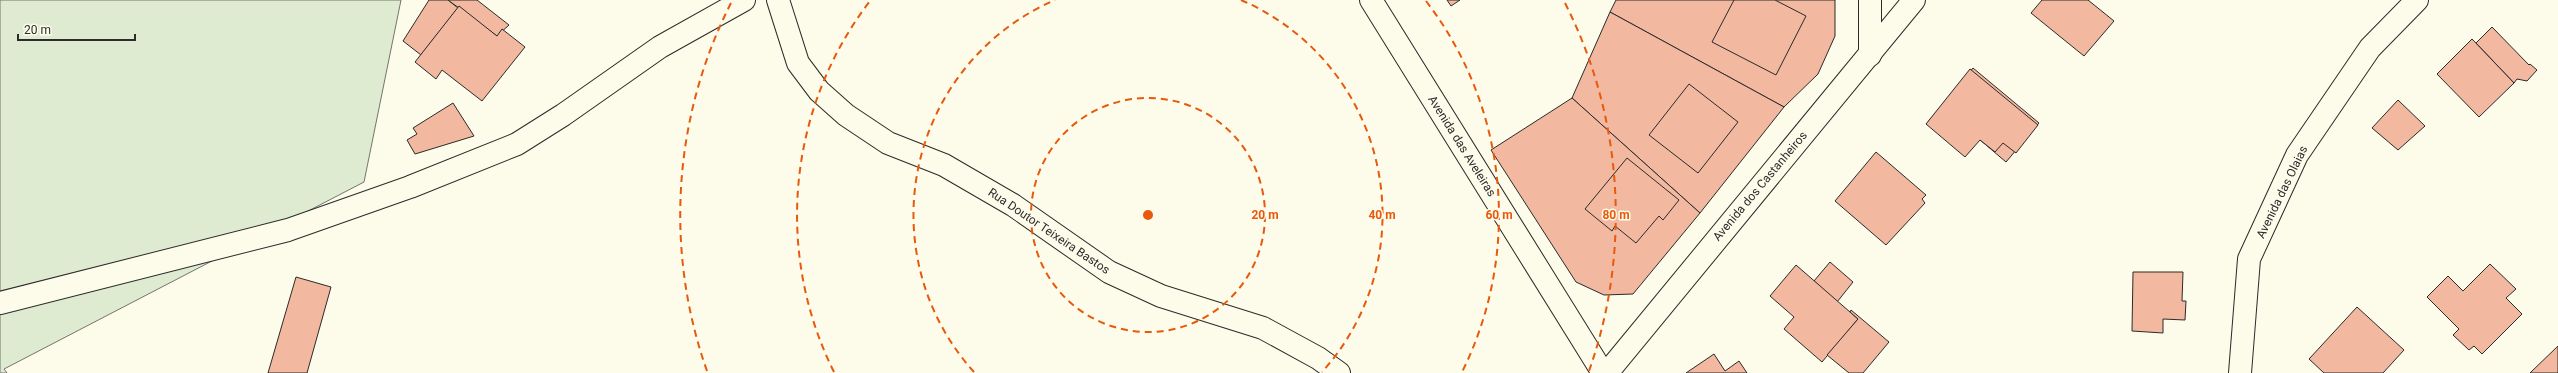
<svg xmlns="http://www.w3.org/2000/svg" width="2558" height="373" font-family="Roboto,sans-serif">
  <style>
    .green { fill: #deebd1; stroke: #74746e }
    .building { fill: #f2b8a0; stroke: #2b2b2b }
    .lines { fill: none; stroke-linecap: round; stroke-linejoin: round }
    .minor-casing { stroke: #2b2b2b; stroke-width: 24 }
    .minor { stroke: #fdfbea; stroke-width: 22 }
    .ring { fill: none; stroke: #e8590c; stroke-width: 2; stroke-dasharray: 7 5 }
    .labels { text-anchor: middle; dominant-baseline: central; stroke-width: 3; stroke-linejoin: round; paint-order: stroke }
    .street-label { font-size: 12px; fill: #2b2b2b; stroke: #fdfbea }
    .centre { fill: #e8590c; stroke: #fdfbea; stroke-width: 2 }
    .ring-label { font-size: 12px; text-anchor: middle; font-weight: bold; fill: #e8590c; stroke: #fdfbea; stroke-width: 3; stroke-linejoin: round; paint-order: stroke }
  </style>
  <rect width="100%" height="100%" fill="#fdfbea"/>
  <polygon class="green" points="0,0 401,0 364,182 4,369 7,373 0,373"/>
  <g class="building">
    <polygon points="429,0 448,0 458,8 421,55 403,41"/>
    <polygon points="448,0 477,0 509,25 497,36"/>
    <polygon points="1447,0 1460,0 1451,6"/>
    <polygon points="1616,0 1835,0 1835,36 1818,74 1784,107 1610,12"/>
    <polygon points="1734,0 1775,0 1806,16 1776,75 1712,42"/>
    <polygon points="2042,0 2088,0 2114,21 2084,56 2031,13"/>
    <polygon points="459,6 497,36 502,29 525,47 482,101 442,70 436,79 415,62"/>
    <polygon points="1610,12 1784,107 1700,213 1572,98"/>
    <polygon points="2492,27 2529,65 2530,64 2537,70 2527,81 2517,79 2514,83 2476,43"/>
    <polygon points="2472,39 2514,83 2479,117 2437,74"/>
    <polygon points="1973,68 2039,123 2006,162 1979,139 1967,154 1928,122"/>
    <polygon points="1970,69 2038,125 2016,153 2003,143 1995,152 1980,140 1965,157 1926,124"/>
    <polygon points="1689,84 1738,122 1698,173 1649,135"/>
    <polygon points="1572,98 1700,213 1633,294 1604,295 1576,282 1491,150"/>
    <polygon points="2398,100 2425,126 2398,150 2372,128"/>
    <polygon points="453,103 474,136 415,154 407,140 417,134 413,128"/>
    <polygon points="1876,152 1926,195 1922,199 1925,203 1886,245 1835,201"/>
    <polygon points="1627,158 1679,200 1663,220 1659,216 1636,243 1615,226 1612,231 1585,209"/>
    <polygon points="1830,262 1853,282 1837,302 1814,281"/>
    <polygon points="2490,264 2516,289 2506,298 2522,314 2482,354 2474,346 2469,350 2453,335 2459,329 2427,297 2448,276 2463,291"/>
    <polygon points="1796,265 1858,319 1822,362 1784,329 1794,317 1770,296"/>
    <polygon points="2133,272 2183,272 2182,301 2186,301 2185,320 2163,319 2163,333 2132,331"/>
    <polygon points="296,277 331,287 307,373 268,373"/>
    <polygon points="2357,307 2404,350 2383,373 2324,373 2309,359"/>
    <polygon points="1851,310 1889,342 1863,373 1849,373 1827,355 1858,319 1850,312"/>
    <polygon points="2558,346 2558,373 2530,373"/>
    <polygon points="1714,354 1725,371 1739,361 1747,373 1686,373"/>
  </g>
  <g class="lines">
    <g class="minor-casing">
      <g id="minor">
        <polyline points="778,0 798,63 819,91 846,115 888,143 944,165 1013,205 1109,272 1161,296 1263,328 1318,358 1339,373"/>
        <polyline points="1371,0 1603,373"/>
        <polyline points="1870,0 1870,55"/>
        <polyline points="0,303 288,230 410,187 517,144 563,115 660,47 744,0"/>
        <polyline points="1607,373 1914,0"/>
        <polyline points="2240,373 2249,259 2297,155 2370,48 2417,0"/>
      </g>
    </g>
    <use href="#minor" class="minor"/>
  </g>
  <g class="ring">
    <circle cx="1148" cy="215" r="117"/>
    <path d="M974 372A234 234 0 0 1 1055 0M1241 0A234 234 0 0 1 1322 372"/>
    <path d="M834 372A351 351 0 0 1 870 1M1426 1A351 351 0 0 1 1462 372"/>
    <path d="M707 371A468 468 0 0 1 731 3M1565 3A468 468 0 0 1 1589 371"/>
  </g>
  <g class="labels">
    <g class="street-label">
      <text transform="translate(1462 146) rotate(58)">Avenida das Aveleiras</text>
      <text transform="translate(1760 186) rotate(-50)">Avenida dos Castanheiros</text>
      <text transform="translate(2282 192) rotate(-64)">Avenida das Olaias</text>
      <text transform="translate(1049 231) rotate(34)">Rua Doutor Teixeira Bastos</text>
    </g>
  </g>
  <circle cx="1148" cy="215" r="6" class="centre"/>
  <g class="ring-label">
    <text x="1265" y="219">20 m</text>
    <text x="1382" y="219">40 m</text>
    <text x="1499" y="219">60 m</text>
    <text x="1616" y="219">80 m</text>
  </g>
  <path d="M18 34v6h117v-6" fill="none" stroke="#2b2b2b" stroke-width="2"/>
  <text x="24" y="34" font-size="12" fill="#2b2b2b" stroke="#fdfbea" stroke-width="3" paint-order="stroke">20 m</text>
</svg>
